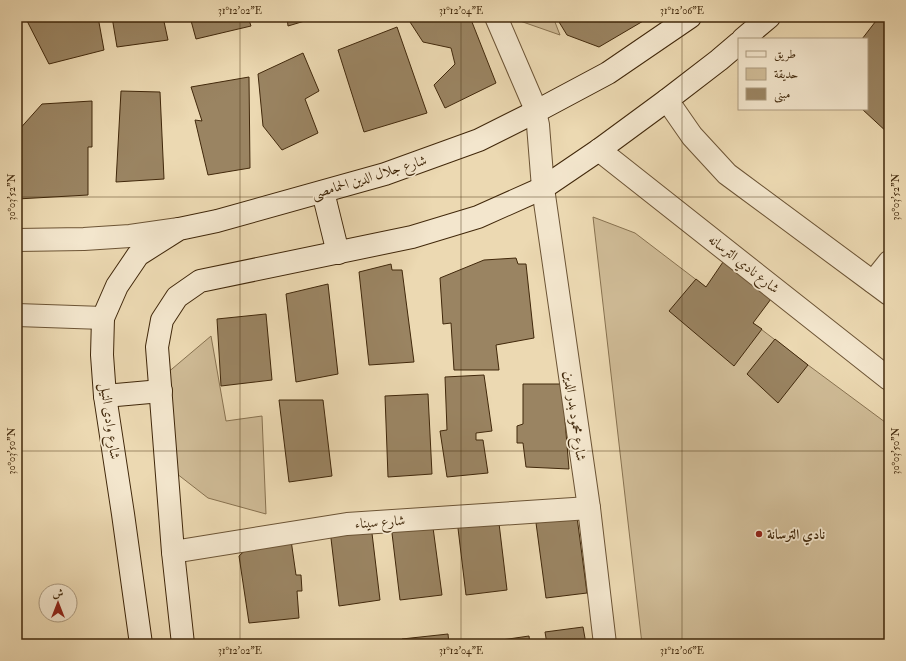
<svg xmlns="http://www.w3.org/2000/svg" width="906" height="661" font-family="'IM FELL Double Pica',Amiri,serif">
  <style>
    .green { fill: #cfbb96; stroke: #887250 }
    .building { fill: #9a8462; stroke: #41280b }
    .lines { fill: none; stroke-linecap: round; stroke-linejoin: round }
    .minor-casing { stroke: #6c5435; stroke-width: 24 }
    .secondary-casing { stroke: #41280b; stroke-width: 24 }
    .minor { stroke: #f3e6cd; stroke-width: 22 }
    .secondary { stroke: #f3e6cd; stroke-width: 22 }
    .ticks { fill: none; stroke: #41280b; stroke-width: 1; stroke-opacity: 0.45 }
    .poi-dot { fill: #8f2418; stroke: #f3e6cd; stroke-width: 1.5 }
    .labels { text-anchor: middle; dominant-baseline: central; stroke-width: 3.5; stroke-linejoin: round; paint-order: stroke }
    .street-label { font-size: 14px; fill: #41280b; stroke: #f3e6cd }
    .poi-label { font-size: 14px; font-weight: bold; fill: #41280b; stroke: #f3e6cd; text-anchor: start }
    .neatline { fill: none; stroke: #41280b; stroke-width: 1.5 }
    .ticks-label { font-size: 10px; text-anchor: middle; fill: #41280b }
  </style>
  <rect width="100%" height="100%" fill="#ecd9b2"/>
  <filter id="stains"><feTurbulence type="fractalNoise" baseFrequency=".005" numOctaves="4"/><feColorMatrix values="0 0 0 0 .2 0 0 0 0 .09 0 0 0 0 .02 0 0 0 .5 -.17"/></filter>
  <radialGradient id="worn" r=".72"><stop offset=".6" stop-color="#630" stop-opacity="0"/><stop offset="1" stop-color="#630" stop-opacity=".3"/></radialGradient>
  <g class="green">
    <polygon points="517,17 553,17 560,35 520,21"/>
    <polygon points="593,217 635,233 808,365 889,425 889,644 642,644"/>
    <polygon points="211,336 226,421 262,416 266,514 208,498 172,470 166,374"/>
  </g>
  <g class="building">
    <polygon points="25,17 98,17 104,50 49,64"/>
    <polygon points="112,17 163,17 168,40 117,47"/>
    <polygon points="190,17 248,17 251,26 196,39"/>
    <polygon points="287,17 318,17 288,26"/>
    <polygon points="419,17 470,17 496,83 445,108 434,85 455,64 451,48 423,42 410,22"/>
    <polygon points="556,17 650,17 599,47 567,35"/>
    <polygon points="879,17 889,17 889,134 862,109 867,109 867,39 862,39"/>
    <polygon points="397,27 427,113 364,132 338,50"/>
    <polygon points="303,53 319,91 305,99 318,133 282,150 263,126 258,74"/>
    <polygon points="249,77 250,168 208,175 195,120 202,121 191,87"/>
    <polygon points="121,91 160,92 164,179 116,182"/>
    <polygon points="92,101 92,147 88,147 88,195 17,199 17,132 42,104"/>
    <polygon points="516,258 518,264 526,264 534,338 496,345 499,370 454,370 451,323 443,324 440,278 484,260"/>
    <polygon points="723,262 771,299 753,323 762,329 734,366 669,311 696,279 706,287"/>
    <polygon points="391,264 392,270 402,270 414,362 369,365 359,272"/>
    <polygon points="328,284 338,374 296,382 286,294"/>
    <polygon points="266,314 272,380 221,386 217,319"/>
    <polygon points="775,339 808,365 778,403 747,374"/>
    <polygon points="484,375 492,431 476,433 476,440 483,440 488,473 447,477 440,431 447,430 445,377"/>
    <polygon points="523,384 562,384 569,469 526,467 523,443 517,443 517,426 523,424"/>
    <polygon points="428,394 432,474 388,477 385,396"/>
    <polygon points="279,400 323,400 332,476 289,482"/>
    <polygon points="498,515 507,590 466,595 457,520"/>
    <polygon points="577,517 587,593 546,598 536,523"/>
    <polygon points="432,520 442,595 400,600 391,525"/>
    <polygon points="371,525 380,600 339,606 330,530"/>
    <polygon points="291,540 296,575 301,575 302,591 297,591 299,618 249,623 239,556 254,542"/>
    <polygon points="583,627 586,644 547,644 545,632"/>
    <polygon points="448,634 449,644 403,644 402,639"/>
    <polygon points="529,636 530,644 488,644 488,642"/>
  </g>
  <g class="lines">
    <g class="minor-casing">
      <g id="minor">
        <polyline points="496,17 533,103 538,125 543,188 589,508 605,644"/>
        <polyline points="667,100 692,136 727,174 889,294"/>
        <polyline points="599,150 889,379"/>
        <polyline points="17,240 84,239 130,236 179,229"/>
        <polyline points="873,282 889,262"/>
        <polyline points="17,315 103,318"/>
        <polyline points="173,552 347,524 589,508"/>
      </g>
    </g>
    <g class="secondary-casing">
      <g id="secondary">
        <polyline points="743,39 769,17"/>
        <polyline points="323,192 338,253"/>
        <polyline points="105,396 161,391"/>
        <polyline points="141,644 123,514 105,396 102,355 103,318 117,286 138,255 179,229 217,221 385,174 479,140 535,112 608,73 690,17"/>
        <polyline points="183,644 173,552 157,347 162,320 177,297 200,281 412,237 478,217 543,188 599,150 667,100 719,60 739,43"/>
      </g>
    </g>
    <use href="#minor" class="minor"/>
    <use href="#secondary" class="secondary"/>
  </g>
  <path class="ticks" d="M20 17V644M240 17V644M461 17V644M682 17V644M17 197H889M17 451H889"/>
  <circle class="poi-dot" cx="759" cy="534" r="4"/>
  <g class="labels">
    <g class="street-label">
      <text transform="translate(369 177) rotate(-17)">شارع جلال الدين الحمامصى</text>
      <text transform="translate(744 264) rotate(38)">شارع نادي الترسانه</text>
      <text transform="translate(575 416) rotate(82)">شارع محمود بدر الدين</text>
      <text transform="translate(110 421) rotate(82)">شارع وادى النيل</text>
      <text transform="translate(380 522) rotate(-4)">شارع سيناء</text>
    </g>
    <g class="poi-label">
      <text x="767" y="534">نادي الترسانة</text>
    </g>
  </g>
  <rect width="906" height="661" fill="none" stroke="#ecd9b2" stroke-width="44"/>
  <rect x="738" y="38" width="130" height="72" fill="#f3e6cd" stroke="#ac9a7f"/>
  <rect x="746" y="51" width="20" height="6" fill="#f3e6cd" stroke="#ac9a7f"/>
  <text x="774" y="58" font-size="12" fill="#41280b">طريق</text>
  <rect x="746" y="68" width="20" height="12" fill="#cfbb96" stroke="#ac9a7f"/>
  <text x="774" y="78" font-size="12" fill="#41280b">حديقة</text>
  <rect x="746" y="88" width="20" height="12" fill="#9a8462" stroke="#ac9a7f"/>
  <text x="774" y="98" font-size="12" fill="#41280b">مبنى</text>
  <g transform="translate(58 603)"><circle r="19" fill="#f3e6cd" stroke="#ac9a7f"/>
  <path d="M0-3L7 15L0 10L-7 15Z" fill="#8f2418"/>
  <text y="-6" font-size="11" font-weight="bold" text-anchor="middle" fill="#41280b">ش</text>
  </g>
  <rect x="22" y="22" width="862" height="617" class="neatline"/>
  <g class="ticks-label">
    <text x="240" y="14">31°12'02"E</text>
    <text x="461" y="14">31°12'04"E</text>
    <text x="682" y="14">31°12'06"E</text>
    <text transform="translate(11 197) rotate(-90)" y="4">30°03'52"N</text>
    <text transform="translate(895 197) rotate(-90)" y="4">30°03'52"N</text>
    <text transform="translate(11 451) rotate(-90)" y="4">30°03'50"N</text>
    <text transform="translate(895 451) rotate(-90)" y="4">30°03'50"N</text>
    <text x="240" y="654">31°12'02"E</text>
    <text x="461" y="654">31°12'04"E</text>
    <text x="682" y="654">31°12'06"E</text>
  </g>
  <rect width="100%" height="100%" filter="url(#stains)"/>
  <rect width="100%" height="100%" fill="url(#worn)"/>
</svg>
